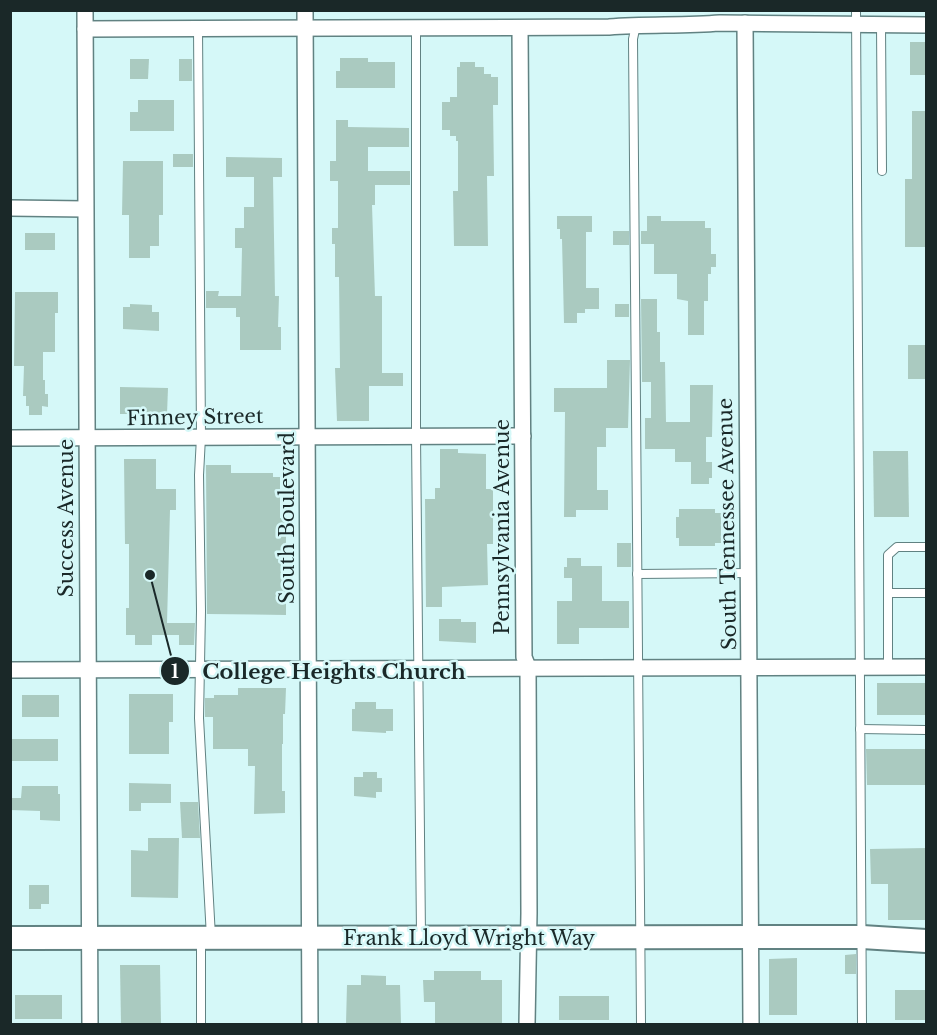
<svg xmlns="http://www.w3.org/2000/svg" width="937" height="1035" font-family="'Libre Baskerville',serif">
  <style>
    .building { fill: #aacac0 }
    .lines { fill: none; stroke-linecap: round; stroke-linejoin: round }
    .lane-casing { stroke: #618282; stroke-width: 10 }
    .street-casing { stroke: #618282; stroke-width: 18 }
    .secondary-casing { stroke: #618282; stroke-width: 26 }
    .lane { stroke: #fff; stroke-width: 8 }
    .street { stroke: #fff; stroke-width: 15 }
    .secondary { stroke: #fff; stroke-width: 22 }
    .labels { text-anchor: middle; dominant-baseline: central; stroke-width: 5; stroke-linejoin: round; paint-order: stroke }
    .street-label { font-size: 20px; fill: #1a2828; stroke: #d5f8f8 }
    .leader { fill: none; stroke: #1a2828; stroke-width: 2 }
    .callout-dot { fill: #1a2828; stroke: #d5f8f8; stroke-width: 2 }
    .mark-label { font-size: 18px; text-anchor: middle; font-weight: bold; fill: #fff }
    .callout-label { font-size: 21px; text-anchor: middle; font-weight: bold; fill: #1a2828; stroke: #d5f8f8; stroke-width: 5; stroke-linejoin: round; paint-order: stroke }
  </style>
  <rect width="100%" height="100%" fill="#d5f8f8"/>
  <g class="building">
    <rect x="910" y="42" width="17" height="33"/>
    <polygon points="340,58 368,58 368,62 395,62 395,88 336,88 336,71 340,71"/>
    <polygon points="130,59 149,59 148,79 130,79"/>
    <rect x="179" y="59" width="13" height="22"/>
    <polygon points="460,62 475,62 475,67 484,67 484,74 491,74 491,77 498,77 498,105 493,105 494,176 487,176 488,246 454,246 453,191 458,191 458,141 456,141 456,136 450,136 450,130 442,130 442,102 450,102 450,97 457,97 457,67 460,67"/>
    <polygon points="138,100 174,100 174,131 130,131 130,112 138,112"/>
    <polygon points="912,111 927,111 927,247 905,247 905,179 912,179"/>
    <polygon points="336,120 348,120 348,127 409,128 409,147 368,147 368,171 410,171 410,185 375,185 375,205 372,205 375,296 382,296 382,373 403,373 403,386 369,386 369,421 337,421 335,368 340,368 339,277 335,277 335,244 332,244 332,228 338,228 338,181 330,181 330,161 336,161"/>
    <rect x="173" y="154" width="20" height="13"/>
    <polygon points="226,157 282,158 282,177 273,177 275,296 279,296 278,327 281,327 281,350 240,350 240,317 236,317 236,308 206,308 206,291 219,291 218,296 241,296 242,248 235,248 235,228 244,228 244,207 254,207 254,177 226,177"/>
    <polygon points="123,161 163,161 163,215 159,215 159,246 150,246 150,258 129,258 129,215 122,215"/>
    <polygon points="557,216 592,216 592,232 586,232 586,288 599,288 599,309 585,309 585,313 577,313 577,323 564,323 562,239 560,239 560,229 557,229"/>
    <polygon points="647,216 661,216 661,221 705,221 705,228 711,228 711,254 716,254 716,267 711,267 711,274 708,274 708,301 704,301 704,335 688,335 688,301 677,299 677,274 654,274 654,244 641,244 641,231 647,231"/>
    <rect x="613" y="231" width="16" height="14"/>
    <rect x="25" y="233" width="30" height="17"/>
    <polygon points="15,292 58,292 58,313 55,313 55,352 43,352 43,380 45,380 45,394 48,394 48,407 42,406 42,415 29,415 29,406 26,406 26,396 23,396 24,366 14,366"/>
    <polygon points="641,299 657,299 657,332 660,332 660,362 665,362 666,422 690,422 690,385 713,385 712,437 706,437 706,462 712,462 712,478 709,478 709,484 691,484 691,462 675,462 675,449 645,449 645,418 651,418 651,382 642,382"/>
    <polygon points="130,304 152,305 152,312 159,312 159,331 123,329 123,307 130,307"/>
    <rect x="615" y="304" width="14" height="13"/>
    <rect x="908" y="345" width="19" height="34"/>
    <polygon points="607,360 630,360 628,428 606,428 606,447 597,447 597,490 608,490 608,510 576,510 576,517 564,517 565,412 554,412 554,388 607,388"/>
    <polygon points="120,387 168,388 167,414 120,414"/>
    <polygon points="440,449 458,449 458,453 486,454 486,489 493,489 493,544 487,544 488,585 442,587 442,607 426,607 425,499 435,499 435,488 440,488"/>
    <polygon points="873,451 908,451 909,517 874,517"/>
    <polygon points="124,459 156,459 156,489 176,489 176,510 170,510 167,623 195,623 194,645 179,645 179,635 152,635 152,645 135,645 135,635 126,635 126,608 129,608 129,544 125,544"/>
    <polygon points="206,465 231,465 231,473 273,473 273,477 280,477 280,518 286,518 286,615 207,614"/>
    <polygon points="679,509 715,509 715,513 721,513 721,543 715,543 715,546 679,546 679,538 676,538 676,517 679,517"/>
    <rect x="617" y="543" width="14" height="24"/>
    <polygon points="567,558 581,558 581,566 602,566 602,601 629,601 629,628 579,628 579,644 557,644 557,601 572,601 572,578 564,578 564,567 567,567"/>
    <polygon points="439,619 461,619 461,622 476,622 476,643 439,641"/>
    <rect x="877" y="683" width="50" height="32"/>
    <polygon points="238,688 286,688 285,714 283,714 283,744 282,744 282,791 285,791 285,813 254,814 255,766 248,766 248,749 213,749 213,717 205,717 205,698 214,698 214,695 238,695"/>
    <polygon points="129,694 173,694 173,722 169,722 169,754 129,754"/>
    <rect x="22" y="695" width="37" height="22"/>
    <polygon points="355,702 376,702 376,709 393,709 393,731 386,731 386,733 352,731 352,709 355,709"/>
    <rect x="10" y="739" width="48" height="22"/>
    <polygon points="866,749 927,749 927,785 867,785"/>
    <polygon points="363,772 377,772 377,778 382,778 382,792 376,792 376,798 354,796 354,777 363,777"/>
    <polygon points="129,783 171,784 171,803 141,803 141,811 129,811"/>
    <polygon points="22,786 58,786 58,794 60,794 60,821 40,820 40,811 10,810 10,798 21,798"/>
    <polygon points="180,802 198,802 200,838 182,838"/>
    <polygon points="148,838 179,838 178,898 131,897 131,850 148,851"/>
    <polygon points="927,848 927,920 888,920 888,884 871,884 870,849"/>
    <polygon points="29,885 49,885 49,904 41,904 41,909 29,909"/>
    <polygon points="856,954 856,974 845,974 845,955"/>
    <polygon points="797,958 797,1015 769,1015 769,959"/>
    <polygon points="120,965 160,965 161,1024 121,1024"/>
    <polygon points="434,971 481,971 481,980 502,980 502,1024 435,1024 435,1002 424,1002 423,980 434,980"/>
    <polygon points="361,975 386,976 386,985 400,985 401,1024 346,1024 347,985 361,985"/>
    <rect x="895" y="990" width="32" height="30"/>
    <rect x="15" y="995" width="47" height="24"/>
    <rect x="559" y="996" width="50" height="24"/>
  </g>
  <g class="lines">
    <g class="lane-casing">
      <g id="lane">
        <polyline points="856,10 862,1024"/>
        <polyline points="881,24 882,171"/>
        <polyline points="636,25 633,39 641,1024"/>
        <polyline points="198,28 201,437 199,475 201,611 199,718 211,937"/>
        <polyline points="416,28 416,436 421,935"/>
        <polyline points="637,574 749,573"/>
        <polyline points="888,593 926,593"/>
        <polyline points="888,667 888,555 897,547 926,547"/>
        <polyline points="860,729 926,730"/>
        <polyline points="201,1024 201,940"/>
      </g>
    </g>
    <g class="street-casing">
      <g id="street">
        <polyline points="85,10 90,1024"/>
        <polyline points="305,10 310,1024"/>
        <polyline points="745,23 751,1024"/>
        <polyline points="520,28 524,657 528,667 529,913 527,1024"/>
        <path d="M85 29 609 27C646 24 683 26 720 23L926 25"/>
        <polyline points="10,208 85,209"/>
        <polyline points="10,438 523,436"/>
        <polyline points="10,670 926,667"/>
      </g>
    </g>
    <g class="secondary-casing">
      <polyline id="secondary" points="10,938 862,937 926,941"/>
    </g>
    <use href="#lane" class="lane"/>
    <use href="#street" class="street"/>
    <use href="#secondary" class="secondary"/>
  </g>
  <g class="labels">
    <g class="street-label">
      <text transform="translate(195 417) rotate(-1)">Finney Street</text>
      <text transform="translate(66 518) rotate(-90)">Success Avenue</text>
      <text transform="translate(287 518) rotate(-90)">South Boulevard</text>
      <text transform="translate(727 524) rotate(-91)">South Tennessee Avenue</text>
      <text transform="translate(502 527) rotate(-90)">Pennsylvania Avenue</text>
      <text x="469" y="938">Frank Lloyd Wright Way</text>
    </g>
  </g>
  <path class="leader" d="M150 575L175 671"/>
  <g class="callout-dot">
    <circle cx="150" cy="575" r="6"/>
    <circle cx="175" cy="671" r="15"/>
  </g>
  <g class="mark-label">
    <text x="175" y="678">1</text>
  </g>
  <g class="callout-label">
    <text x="334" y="679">College Heights Church</text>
  </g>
  <rect width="937" height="1035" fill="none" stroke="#1a2828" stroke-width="24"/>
</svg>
